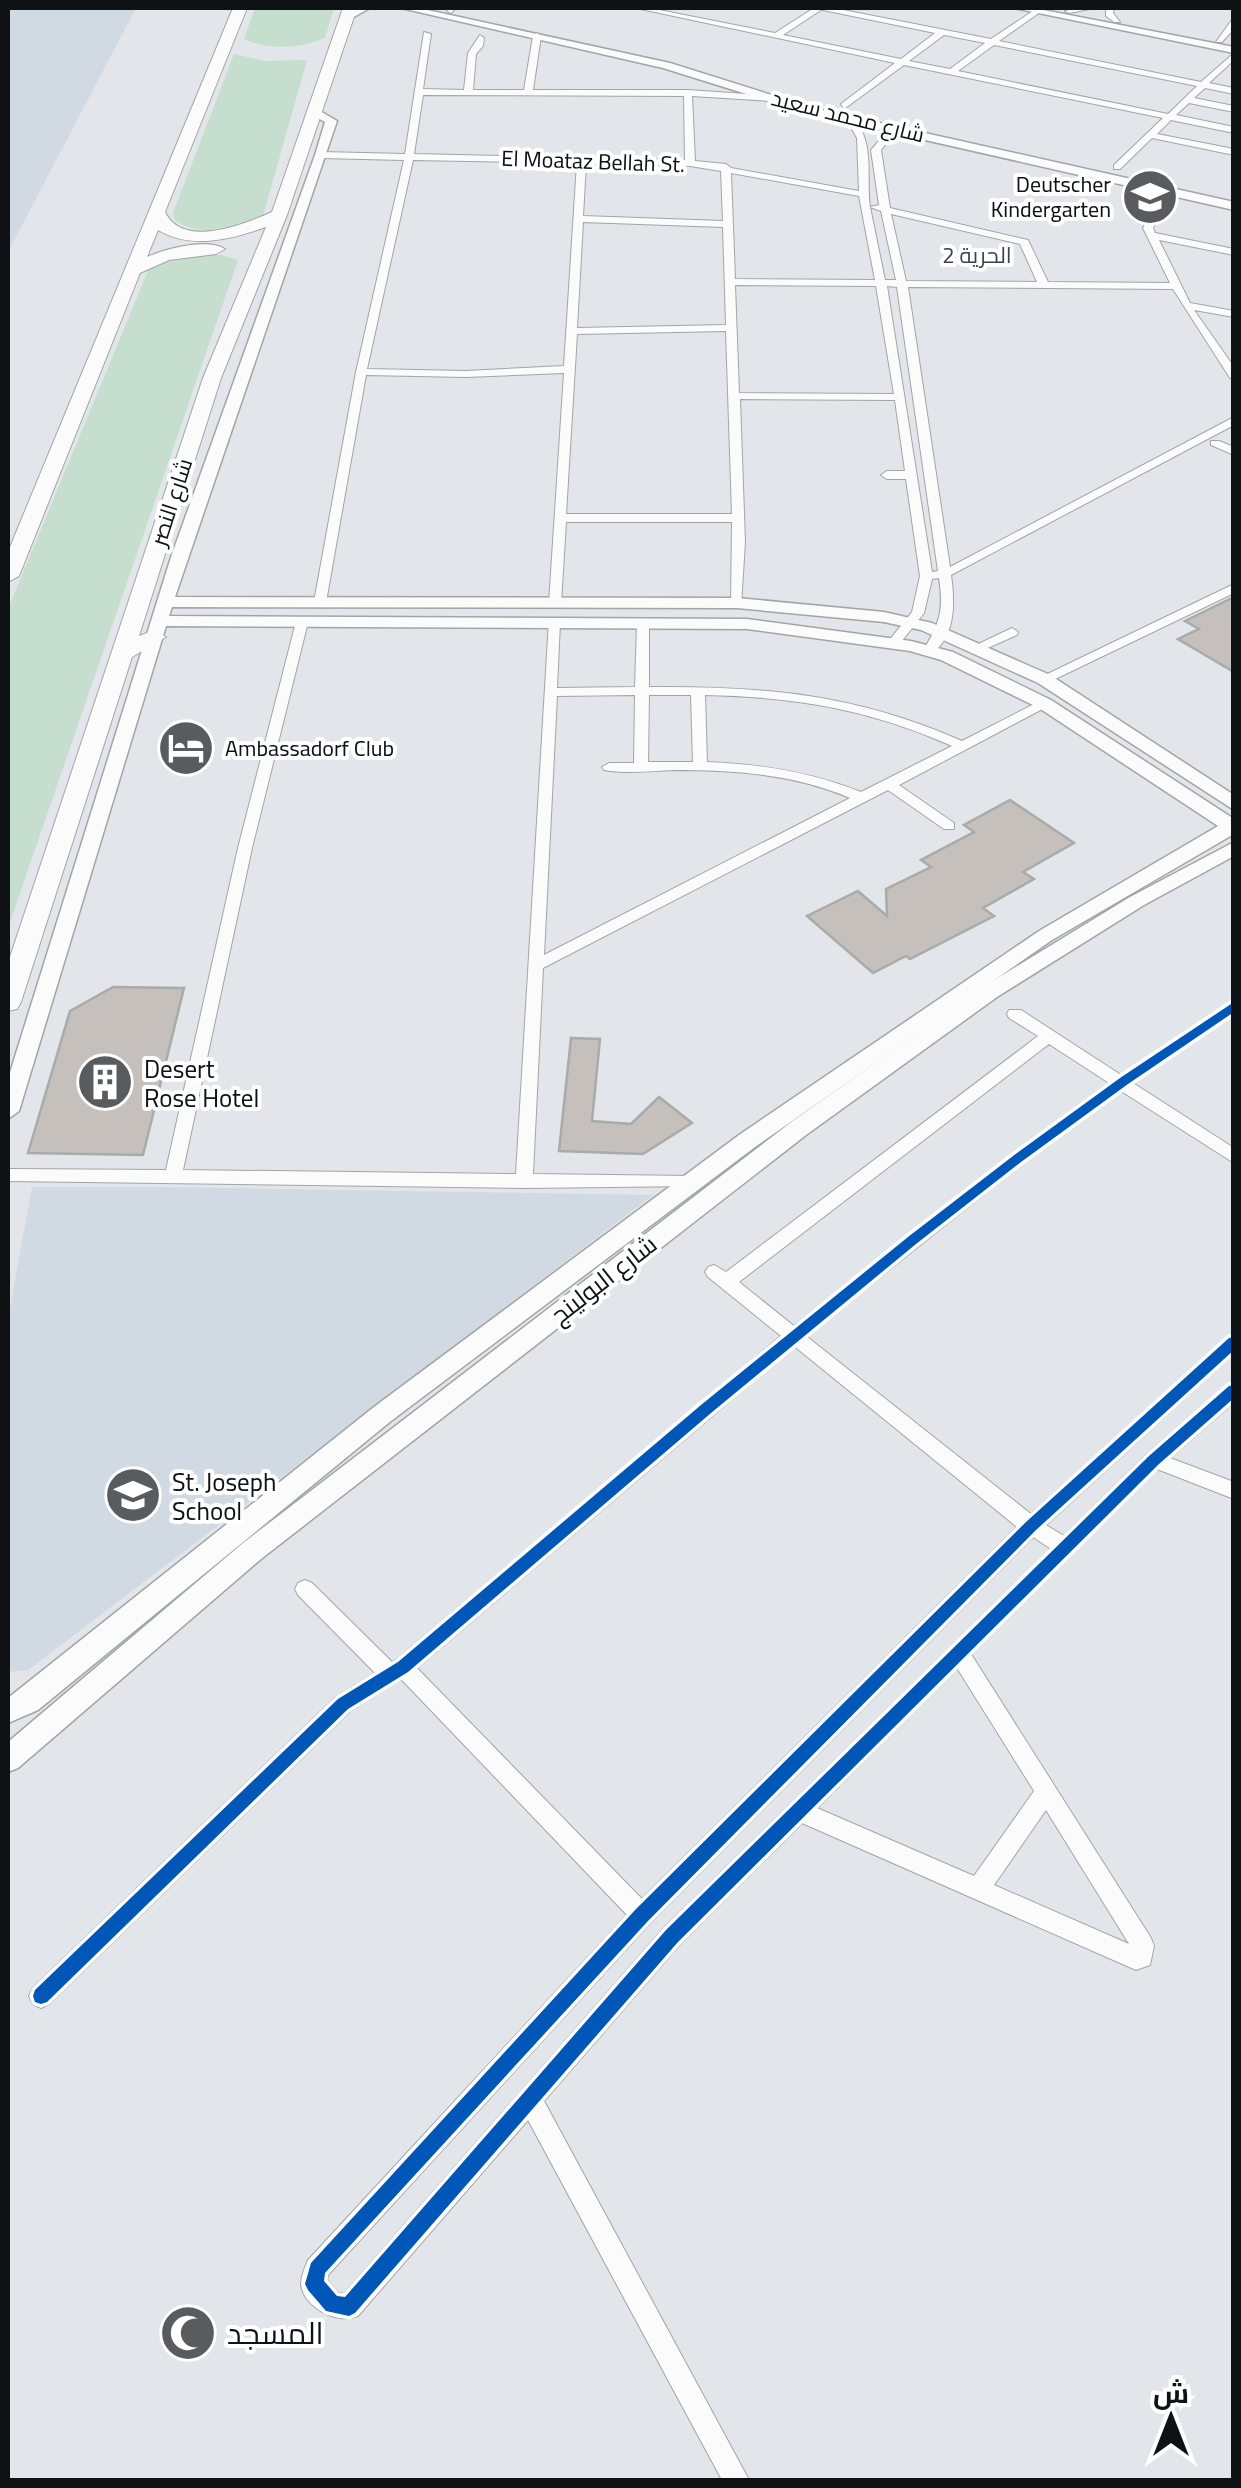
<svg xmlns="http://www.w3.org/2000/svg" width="1241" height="2488" font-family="Georgia,Cairo,serif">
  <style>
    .built { fill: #d1dae2 }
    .green { fill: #c6decd }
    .building { fill: #c6c0bc; stroke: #a9aaaa; stroke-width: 2.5 }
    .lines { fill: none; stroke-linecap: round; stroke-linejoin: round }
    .minor-casing { stroke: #a1a5a7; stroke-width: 2 }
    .tertiary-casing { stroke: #a1a5a7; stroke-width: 3 }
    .primary-casing { stroke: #a1a5a7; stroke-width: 2 }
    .minor { fill: #fbfbfc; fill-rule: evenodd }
    .tertiary { fill: #fbfbfc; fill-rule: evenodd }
    .primary { fill: #fbfbfc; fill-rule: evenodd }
    .cycleway-casing { stroke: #fff; stroke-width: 7 }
    .cycleway { fill: #0057b8; fill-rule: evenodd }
    .labels { text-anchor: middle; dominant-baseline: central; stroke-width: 8; stroke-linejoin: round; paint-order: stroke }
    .far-street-label { font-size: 22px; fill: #0f1214; stroke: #fff }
    .far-poi-label { font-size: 22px; fill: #0f1214; stroke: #fff; text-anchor: end }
    .far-neighbourhood-label { font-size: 22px; fill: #3d4349; stroke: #fff }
    .poi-label { font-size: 25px; fill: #0f1214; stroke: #fff; text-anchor: start }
    .street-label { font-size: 25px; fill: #0f1214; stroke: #fff }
    .near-poi-label { font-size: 30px; fill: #0f1214; stroke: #fff; text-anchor: start }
  </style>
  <rect width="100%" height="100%" fill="#e2e6ea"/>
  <g class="built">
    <polygon points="8,8 136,8 8,252"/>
    <polygon points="32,1187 169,1187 653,1195 28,1670 8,1672 8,1319"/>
  </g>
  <g class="green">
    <path d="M255 8H334L325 38C299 48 270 51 244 39Z"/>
    <path d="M234 54 265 61 307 60 263 216C240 234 198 237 175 220L173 213Z"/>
    <polygon points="194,255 221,255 238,260 8,928 8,609 150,266"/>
  </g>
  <g class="building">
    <polygon points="1234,597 1234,672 1178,639 1199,629 1185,621"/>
    <polygon points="1010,800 1074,843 1023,872 1034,879 983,908 994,916 910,959 906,956 873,973 807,916 858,891 887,916 886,889 931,867 921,860 974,832 964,825"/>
    <polygon points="113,987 184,988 143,1155 28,1153 70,1011"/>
    <polygon points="571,1038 600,1039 592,1121 631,1124 659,1097 692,1123 643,1154 559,1151"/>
  </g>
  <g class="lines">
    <g class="minor-casing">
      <g id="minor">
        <polygon points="448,8 456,8 451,13 447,11"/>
        <path d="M636 8H649L775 33 814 8H833L991 39 1036 9 1039 13 999 41 1201 82 1234 53V60L1209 83 1234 88V94L1205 88 1194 98 1234 106V112L1189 103 1176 115 1234 127V133L1171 120 1157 134 1234 149V155L1152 138 1120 169H1114V165L1163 118 904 65 844 109 841 104 895 63ZM821 10H823L935 33 901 59 783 35ZM944 35 985 43 950 69 909 61ZM994 45 1197 86 1168 114 958 71Z"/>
        <polygon points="1077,8 1095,8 1069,13 1065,11"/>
        <polygon points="1106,8 1114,8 1113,13 1120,22 1114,22 1106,16"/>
        <polygon points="1231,21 1234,21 1234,29 1222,42 1216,42"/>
        <path d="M424 32 431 34 423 89 464 90 468 53 480 35 484 38 483 46 476 54 473 90H524L533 36 537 33 541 36 533 90H688L775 96 772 101 692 96 695 161 726 164 731 168 859 191 857 138 847 120 854 118C875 144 866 176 870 207L885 280H896L881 211 870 207 879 205 871 150 883 136 911 130 916 133 914 135 889 140 881 150 890 208 1028 240 1048 282 1170 283 1143 228 1163 190 1168 187 1173 190 1153 228 1155 233 1234 249V255L1159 240 1190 303 1234 311V317L1194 310 1234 367V379L1230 378 1173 289 908 287 950 567 1234 417V425L951 575C955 603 956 637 930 655L923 651C940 622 944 611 939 578L932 579 924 613 898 646 893 647 887 643 912 612 920 576 906 479H887L881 475 887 471H905L895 400 740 399 745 542 741 606 731 603 732 522H566L561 603 555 607 549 603 564 373 466 377 366 375 326 602 316 605 314 602 356 372 404 160 321 158 316 155 321 152 405 154ZM423 95 684 96 685 160 414 154ZM413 160 577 163 564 366 466 371 367 369ZM586 164 690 166 721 171 723 221 583 216ZM731 173 859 196 875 280 735 279ZM891 214 1020 244 1037 282 906 281ZM583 222 723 227 726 325 577 328ZM735 285 876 286 894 394 739 393ZM887 286 897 287 938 571 932 572ZM726 331 732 514H566L577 334Z"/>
        <polygon points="1211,441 1219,441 1234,447 1234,455 1211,445"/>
        <polygon points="1234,584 1234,593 1049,682 1044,683 1037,679"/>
        <path d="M302 618 308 622 252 848 183 1170 516 1174 549 620 560 623 557 688 635 687 637 624 643 620 649 624V687C764 686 856 694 962 741L1040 701H1050L1052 704 899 785 954 823V829H944L888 790 543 968 533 1174 691 1176 697 1178 700 1182 697 1186 524 1188 8 1181V1169L166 1170 238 848 296 622ZM635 695 634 763H609L602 767 604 770C627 774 651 771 675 770 734 770 793 774 850 798L544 955 557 696ZM649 695H691L693 762H648ZM705 695C795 697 869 709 952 746L861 792C811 772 761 764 707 762Z"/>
        <polygon points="1012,628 1018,632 1017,635 983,650 973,650 972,647"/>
        <path d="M1234 1001V1014L1133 1083 1234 1148V1163L1121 1091 1023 1163 806 1336 1031 1514 1228 1337 1234 1335V1353L1046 1525 1064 1536 1147 1454 1227 1385 1234 1383V1402L1170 1458 1234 1482V1499L1157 1469 971 1654 1151 1938 1154 1946 1150 1965 1136 1970 802 1823 680 1944 544 2101 749 2480H722L528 2120 358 2316C337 2325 303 2307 301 2284 301 2277 305 2267 308 2260L627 1915 401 1679 350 1711 49 2004 41 2008 33 2004 29 1996 33 1988 336 1697 375 1673 298 1595 295 1589 298 1583 305 1580 312 1583 392 1662 396 1660 781 1336 708 1277 705 1272 708 1267 714 1265 726 1272 1038 1036 1009 1018 1007 1014 1009 1010H1021L1121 1075ZM1049 1044 1109 1083 1011 1155 794 1326 739 1282ZM794 1346 1017 1527 642 1899 417 1668ZM1033 1537 1051 1549 664 1928 344 2294 338 2293 327 2280 328 2275 650 1923ZM957 1668 1034 1791 974 1876 817 1808ZM1046 1810 1129 1944 994 1885Z"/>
      </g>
    </g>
    <g class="tertiary-casing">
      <g id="tertiary">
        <polygon points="358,8 370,8 350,19 341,17"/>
        <polygon points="401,8 418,8 670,63 813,108 1234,202 1234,210 810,114 663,68"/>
        <polygon points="1014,8 1033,8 1234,47 1234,53"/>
        <polygon points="312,111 320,111 337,121 175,597 737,598 884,612 932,623 1050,675 1234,795 1234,810 1038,683 921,630 884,622 737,608 172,607 169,616 747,619 911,641 953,652 1051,700 1234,819 1234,834 1052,940 755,1147 391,1421 38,1710 8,1723 8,1698 374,1407 739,1135 1039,931 1218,826 1039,708 941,660 910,651 747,629 166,626 19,1111 8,1119 8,1079 171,557 315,155 325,122 312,115"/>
        <polygon points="1234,842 1234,856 1144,905 997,997 806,1135 261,1559 18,1768 8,1772 8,1742 243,1543 790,1123 983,987 1130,897"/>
      </g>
    </g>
    <g class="primary-casing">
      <path id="primary" d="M233 8H247L165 212C183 249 243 225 272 212L343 8H357L287 215 221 378 139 636 155 630 166 637 132 657 21 1002 17 1009 8 1011V963L203 378 266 227C232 239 191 250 158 230L147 257C166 248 208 238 225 249L216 254 169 260 140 273 19 576 8 582V552Z"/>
    </g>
    <use href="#minor" class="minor"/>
    <use href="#tertiary" class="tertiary"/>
    <use href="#primary" class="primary"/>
    <g class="cycleway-casing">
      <g id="cycleway">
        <polygon points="1234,1002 1234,1012 1128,1084 1021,1162 916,1244 711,1413 408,1672 348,1709 47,2002 41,2004 35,2002 33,1996 35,1990 338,1699 398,1662 701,1405 908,1237 1013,1156 1120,1078"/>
        <polygon points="1234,1337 1234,1350 1036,1530 648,1921 325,2273 324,2281 337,2296 345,2297 666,1930 1149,1456 1229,1386 1234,1385 1234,1398 1159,1464 678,1942 355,2313 349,2316 326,2311 308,2290 305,2284 311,2263 636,1909 1026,1522 1229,1338"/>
      </g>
    </g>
    <use href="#cycleway" class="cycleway"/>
  </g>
  <defs>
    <g id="school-disc" transform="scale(2.875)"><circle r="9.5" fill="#595c5f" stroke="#fff"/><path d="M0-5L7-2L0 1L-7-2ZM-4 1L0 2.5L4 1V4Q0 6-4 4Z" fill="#fff"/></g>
    <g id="hotel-disc" transform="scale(2.875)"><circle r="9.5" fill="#595c5f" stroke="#fff"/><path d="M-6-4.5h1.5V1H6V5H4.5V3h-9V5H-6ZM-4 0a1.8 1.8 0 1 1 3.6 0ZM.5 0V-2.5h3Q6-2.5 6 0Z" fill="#fff"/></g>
    <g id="building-disc" transform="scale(2.875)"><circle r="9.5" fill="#595c5f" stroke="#fff"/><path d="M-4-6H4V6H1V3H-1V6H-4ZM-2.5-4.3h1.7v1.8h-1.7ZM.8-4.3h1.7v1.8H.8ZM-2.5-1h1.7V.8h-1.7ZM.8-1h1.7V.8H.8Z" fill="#fff"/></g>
    <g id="mosque-disc" transform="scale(2.875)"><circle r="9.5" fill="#595c5f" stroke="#fff"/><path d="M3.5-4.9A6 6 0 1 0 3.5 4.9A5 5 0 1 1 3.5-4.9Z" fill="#fff"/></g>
  </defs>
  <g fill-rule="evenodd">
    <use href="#school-disc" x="1150" y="197"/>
    <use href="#hotel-disc" x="186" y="748"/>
    <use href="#building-disc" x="105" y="1082"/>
    <use href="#school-disc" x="133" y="1495"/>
    <use href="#mosque-disc" x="188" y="2333"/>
  </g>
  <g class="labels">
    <g class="far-street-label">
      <text transform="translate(848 116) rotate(14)">شارع محمد سعيد</text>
      <text transform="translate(593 161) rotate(2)">El Moataz Bellah St.</text>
      <text transform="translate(171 502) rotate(-72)">شارع النصر</text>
    </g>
    <g class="far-poi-label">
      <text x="1111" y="184">Deutscher<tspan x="1111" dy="25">Kindergarten</tspan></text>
      <text x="225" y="748" text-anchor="start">Ambassadorf Club</text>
    </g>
    <g class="far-neighbourhood-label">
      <text x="977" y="255">الحرية 2</text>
    </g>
    <g class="poi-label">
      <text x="144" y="1068">Desert<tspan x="144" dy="29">Rose Hotel</tspan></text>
      <text x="172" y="1481">St. Joseph<tspan x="172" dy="29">School</tspan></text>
    </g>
    <g class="street-label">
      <text transform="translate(603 1279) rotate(-38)">شارع البولينج</text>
    </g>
    <g class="near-poi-label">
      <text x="227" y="2333">المسجد</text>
    </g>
  </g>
  <rect width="1241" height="2488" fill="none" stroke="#0f1214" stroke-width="20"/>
  <g transform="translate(1171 2418)" stroke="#ffffff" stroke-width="8" paint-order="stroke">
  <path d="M0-8L18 38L0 25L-18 38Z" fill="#0f1214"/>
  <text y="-15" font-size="28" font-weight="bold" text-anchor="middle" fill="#0f1214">ش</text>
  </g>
</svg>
